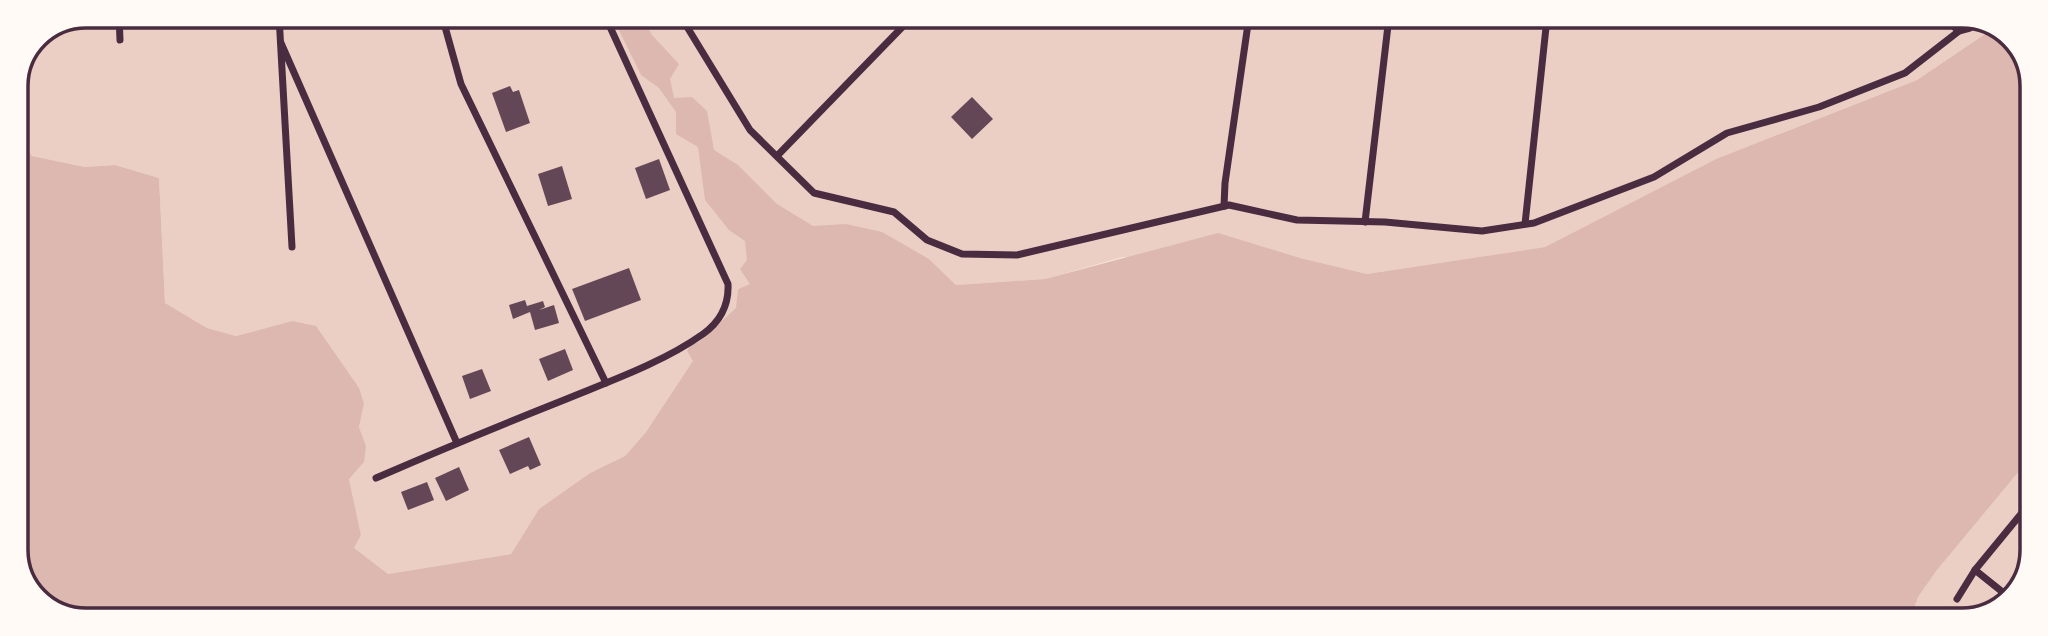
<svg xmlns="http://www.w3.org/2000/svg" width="2048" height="636" font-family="'Sofia Sans Condensed',sans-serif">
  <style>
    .green { fill: #ebcfc5 }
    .water { fill: #dcb8b0 }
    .building { fill: #644757 }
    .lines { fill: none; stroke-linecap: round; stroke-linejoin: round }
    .path { stroke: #4a2c40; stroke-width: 2.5 }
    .minor { stroke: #4a2c40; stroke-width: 7 }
    .rim { fill: none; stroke: #4a2c40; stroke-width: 3.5 }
  </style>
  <rect width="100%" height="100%" fill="#f7e1d7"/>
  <g class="green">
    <polygon points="86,16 1981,18 1994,28 1917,80 1716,159 1545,247 1367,274 1300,258 1122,257 1045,279 956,285 929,259 750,284 738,289 737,308 699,342 694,361 646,432 625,456 590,473 539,509 511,554 388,574 353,548 361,535 349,479 366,446 359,427 364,404 292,321 236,336 207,328 165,303 159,178 115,165 85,167 32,156 16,133 16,86 37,36"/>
    <polygon points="2030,458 2030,569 2005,605 1962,620 1910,620 1918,597 1937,570"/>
  </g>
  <polygon class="water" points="612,16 641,16 652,35 679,64 670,79 674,98 692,97 707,111 714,150 738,165 777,204 813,226 846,224 882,232 929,259 956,285 1045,279 1218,233 1300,258 1367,274 1545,247 1716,159 1917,80 1994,28 2017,43 2032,81 2030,458 1937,570 1918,597 1910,620 67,618 31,593 16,555 16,133 32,156 85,167 115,165 159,178 165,303 207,328 236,336 292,321 316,326 359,388 364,404 359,427 366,446 364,462 349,479 361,535 354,548 388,574 511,554 539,509 590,473 625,456 646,432 693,361 687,351 691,345 699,342 736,308 738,289 750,284 740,269 747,260 745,241 729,230 705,200 698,147 676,134 676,112 659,88 641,75"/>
  <g class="building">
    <polygon points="1836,18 1877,18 1877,24 1837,25"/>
    <polygon points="510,86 513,92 519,90 530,123 506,132 492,93"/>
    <polygon points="972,97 993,119 972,139 951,117"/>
    <polygon points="659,159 670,190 646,199 635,168"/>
    <polygon points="562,166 572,199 548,206 538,174"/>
    <polygon points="629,268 641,300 585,321 572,289"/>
    <polygon points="525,300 527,306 543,301 545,307 539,310 554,305 559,323 535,330 530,312 513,319 509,305"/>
    <polygon points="565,349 573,370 548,381 539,359"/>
    <polygon points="482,369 491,391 470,399 462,376"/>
    <polygon points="529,437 541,465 530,470 528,466 510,474 499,450"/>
    <polygon points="459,467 469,490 446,501 435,478"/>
    <polygon points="427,482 434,500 408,510 401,492"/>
  </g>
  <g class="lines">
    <polyline class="path" points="1944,620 1951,608"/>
    <g class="minor">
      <polyline points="119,16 120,40"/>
      <polyline points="279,16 292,247"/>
      <polyline points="442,16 461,84 606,383"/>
      <polyline points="681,17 750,130 814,193 894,212 927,240 962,254 1017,255 1229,205 1297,220 1385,222 1482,231 1534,223 1654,177 1727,133 1819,107 1905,73 1959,31 1970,28 1982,19"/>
      <polyline points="1944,18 1959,31"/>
      <polyline points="281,43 457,443"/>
      <polyline points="777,156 912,17"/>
      <polyline points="1224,206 1225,183 1249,17"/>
      <polyline points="1365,222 1389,17"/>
      <polyline points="1525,224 1547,18"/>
      <path d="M376 478C438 451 501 425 564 400 610 381 662 363 703 334 721 321 729 305 728 284L605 16"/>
      <polyline points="1975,570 2010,598"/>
      <polyline points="1957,599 1975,570 2030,503"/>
    </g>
  </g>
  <path d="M0 0H2048V636H0ZM86 28H1962A58 58 0 0 1 2020 86V550A58 58 0 0 1 1962 608H86A58 58 0 0 1 28 550V86A58 58 0 0 1 86 28Z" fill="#fffaf5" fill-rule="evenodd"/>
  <path class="rim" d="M86 28H1962A58 58 0 0 1 2020 86V550A58 58 0 0 1 1962 608H86A58 58 0 0 1 28 550V86A58 58 0 0 1 86 28Z"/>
</svg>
